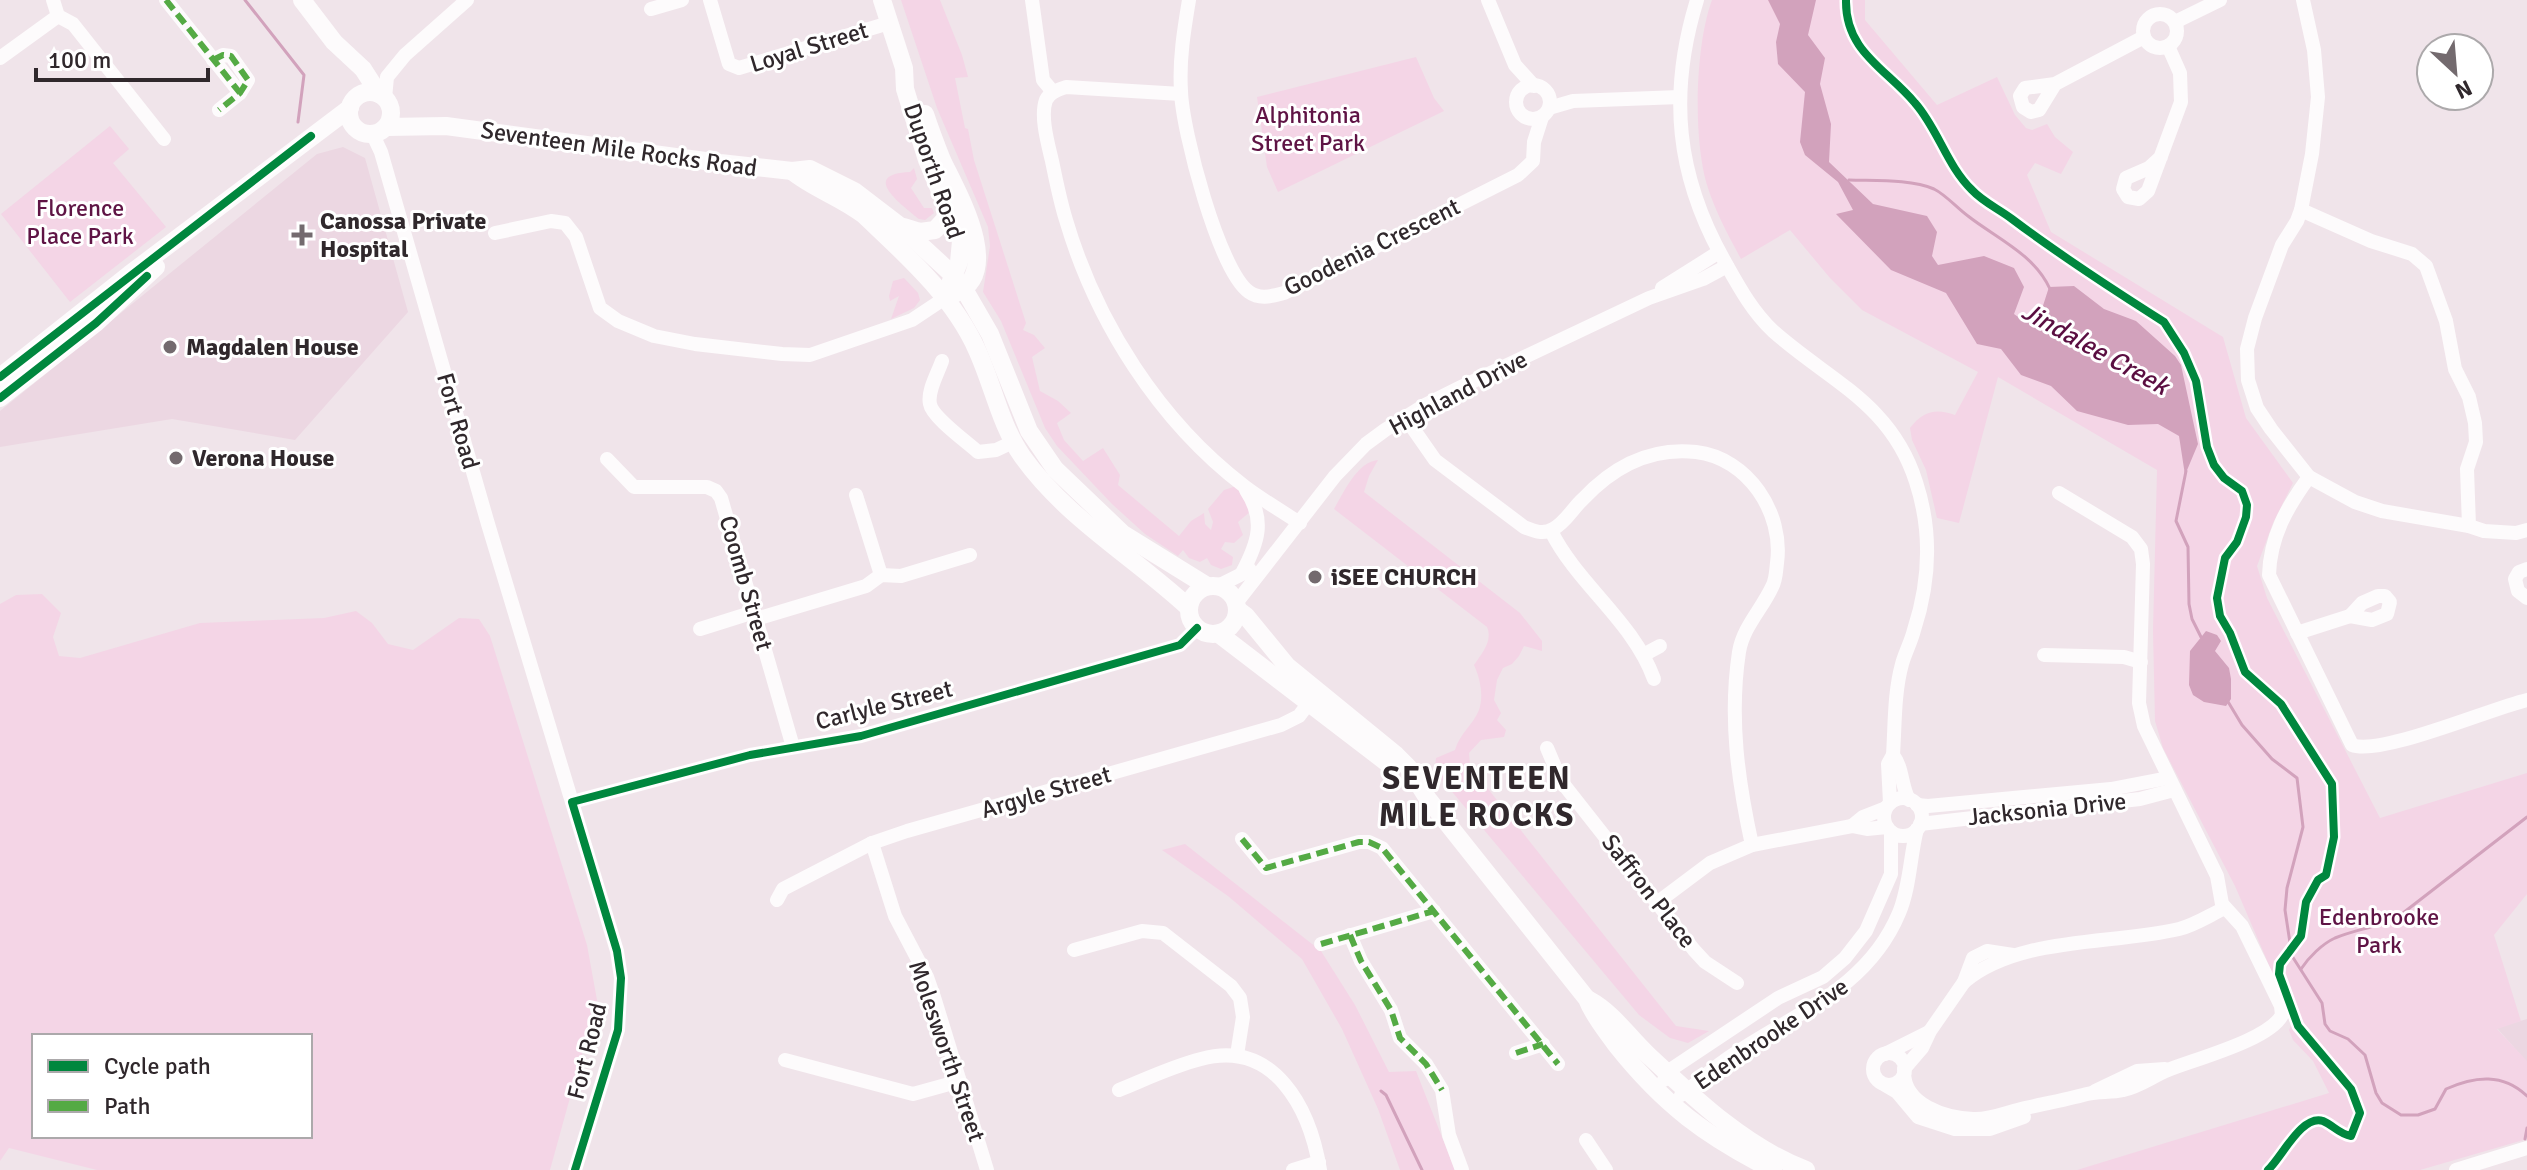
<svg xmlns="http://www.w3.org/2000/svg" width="2527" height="1170" font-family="Signika,sans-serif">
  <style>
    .built { fill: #ecd7e2 }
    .green { fill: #f4d5e6; fill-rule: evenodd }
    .water { fill: #d2a2bc }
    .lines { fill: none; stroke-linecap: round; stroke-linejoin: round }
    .stream { stroke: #d2a2bc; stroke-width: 3 }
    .minor { stroke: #fdfbfc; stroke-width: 14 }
    .major { stroke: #fdfbfc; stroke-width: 18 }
    .quiet { stroke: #54aa44; stroke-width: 6; stroke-dasharray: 12 6; stroke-linecap: butt }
    .cycleway-casing { stroke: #fff; stroke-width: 13 }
    .cycleway { stroke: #00873e; stroke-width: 8 }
    .poi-dot { fill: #736a6e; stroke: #fff; stroke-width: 3 }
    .labels { text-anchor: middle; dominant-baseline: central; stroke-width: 6; stroke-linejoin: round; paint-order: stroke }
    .street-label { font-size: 24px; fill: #30282c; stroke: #fff }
    .park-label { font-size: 24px; fill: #5f1445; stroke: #fff }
    .poi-label { font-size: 24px; font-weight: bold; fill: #30282c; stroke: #fff; text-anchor: start }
    .water-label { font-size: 26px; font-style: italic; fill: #5a0e41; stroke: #fff }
    .district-label { font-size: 32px; font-weight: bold; letter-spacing: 2px; fill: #30282c; stroke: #fff }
  </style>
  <rect width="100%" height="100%" fill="#f0e4ea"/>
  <g class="built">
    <polygon points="343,147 365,158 408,312 295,440 172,419 0,447 0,411 317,154"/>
    <polygon points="2527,1019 2527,1062 2497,1028"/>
  </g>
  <g class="green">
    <polygon points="901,0 940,0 962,55 968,77 955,78 965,128 968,129 974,160 1026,323 1023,330 1034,335 1045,348 1032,357 1040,391 1058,401 1071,413 1057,423 1064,440 1083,461 1103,448 1120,475 1118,485 1179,536 1191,521 1204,513 1205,524 1211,530 1213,522 1208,509 1224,490 1236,486 1251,511 1238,522 1243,535 1234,543 1225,542 1221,549 1233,557 1232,565 1221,569 1211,565 1207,558 1200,562 1189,558 1183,550 1178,556 1145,534 1112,504 1057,446 1045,428 1001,321 983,292 990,246 988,227 937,108"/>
    <path d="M1712 0H1865V20L1937 105 1997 77 2015 115 2026 128 2032 130 2047 124 2055 137 2073 152 2061 174 2035 163 2027 175 2051 232 2223 337 2246 418 2293 483 2273 523 2257 566 2267 598 2380 818 2527 773V894L2494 935 2521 1021 2497 1029 2527 1061V1139L2420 1170H2077L2329 1093 2313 1061 2293 1040 2289 1030 2293 1021 2235 886 2163 748 2155 721 2153 631 2157 470 1998 377 1959 523 1937 518 1926 470 1912 440 1910 428C1923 411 1936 408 1955 415L1978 372 1862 310 1830 278 1790 230 1741 259C1728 235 1715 211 1707 185 1693 139 1695 46 1712 0Z"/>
    <polygon points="1416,57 1434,98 1444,111 1278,192 1267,167 1257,97"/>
    <polygon points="110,126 129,149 113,163 166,227 70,302 1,214"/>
    <path d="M914 168 917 179 911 188 924 208H932L934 213 925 220 919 219C902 205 859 174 910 172Z"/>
    <polygon points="904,278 918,293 920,300 914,308 891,319 899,296 890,301 889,296 893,281"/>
    <path d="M1378 460 1369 476 1364 492 1520 613 1542 641V651L1524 646 1519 656 1512 664 1503 668 1497 680 1494 700 1501 713 1497 720 1506 730 1504 737 1481 740 1469 753 1470 766 1676 1026 1709 1031 1688 1043 1670 1038 1639 1015 1443 781 1434 774 1436 758 1455 750C1460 733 1473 725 1479 710 1484 696 1480 678 1474 665 1482 653 1493 641 1487 627L1334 509C1344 492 1357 462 1378 460Z"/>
    <path d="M42 594 61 613 53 637 59 656 80 658 200 623 324 618 356 611 372 623 388 644 413 650 459 618 479 619 490 636 587 945 597 1000 550 1170H97L9 1148 0 1161V604L16 595ZM34 1036H310V1136H34Z"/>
    <polygon points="1185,844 1321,951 1355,1005 1389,1072 1416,1071 1455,1170 1400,1170 1378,1109 1342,1029 1302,959 1228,896 1162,850"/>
  </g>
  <g class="water">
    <polygon points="1768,0 1816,0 1808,35 1825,58 1820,84 1831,124 1829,162 1873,204 1927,216 1937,232 1932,256 1938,265 1984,256 2014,268 2024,287 2014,314 2025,322 2040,315 2049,287 2074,286 2104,309 2136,321 2175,356 2181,365 2198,444 2185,475 2179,436 2158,424 2128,425 2077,411 2051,386 2021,375 2001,349 1977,344 1946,293 1891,270 1836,214 1853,210 1838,182 1805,155 1800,142 1805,92 1778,64 1776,42 1780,24"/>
    <polygon points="2206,631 2217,635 2221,641 2215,651 2229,668 2231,679 2231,699 2226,706 2204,702 2193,695 2189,685 2190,651"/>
  </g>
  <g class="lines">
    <g class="stream">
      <polyline points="245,0 304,75 298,122"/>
      <path d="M1849 180C1874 181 1911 179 1934 189 1946 195 1957 208 1968 216 1996 238 2034 254 2050 289"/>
      <polyline points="2186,471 2176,521 2188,547 2189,604 2192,619 2201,637"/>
      <path d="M2227 700 2242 725 2272 759 2297 778 2303 827 2287 888 2285 910 2292 956 2322 1003 2325 1024 2330 1031 2348 1039 2365 1055 2376 1093 2382 1103 2401 1115H2418L2435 1109 2446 1089C2475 1076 2503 1073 2527 1096"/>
      <path d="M2301 969C2309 957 2322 944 2335 938 2359 928 2379 928 2403 913L2527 817"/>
      <polyline points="1381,1091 1386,1095 1422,1170"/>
      <polyline points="2525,1139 2527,1128"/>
    </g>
    <g class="minor">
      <polyline points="53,0 58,16 73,24 164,139"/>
      <polyline points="166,0 240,93"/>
      <polyline points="710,0 729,64 739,68 889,23"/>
      <polyline points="1032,0 1043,80 1053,92"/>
      <path d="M1189 0C1184 30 1179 60 1181 91 1182 130 1219 271 1249 292 1260 300 1272 296 1284 293L1518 175 1533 161 1534 142 1542 117"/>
      <polyline points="1488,0 1515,65 1534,86"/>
      <path d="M1697 0C1668 94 1676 176 1725 262 1739 287 1752 311 1773 331 1829 381 1891 403 1916 482 1932 531 1930 581 1914 630 1911 642 1905 653 1902 664 1894 693 1895 725 1893 755L1888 764 1890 803"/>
      <polyline points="2303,0 2314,50 2318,97 2312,154 2301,210 2297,221 2282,245 2255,318 2247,349 2248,380 2257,408 2271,429 2309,477 2355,502 2382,511 2469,526 2484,531 2516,533 2527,530"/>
      <polyline points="651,9 682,0"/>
      <circle cx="2160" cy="31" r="17"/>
      <polyline points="2175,22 2220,0"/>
      <polyline points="0,58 58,16"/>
      <polyline points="213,60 223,55 231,56 248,80 240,93 219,110"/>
      <polyline points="2055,84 2039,110 2031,112 2023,107 2020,96 2025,88 2055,84 2144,37"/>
      <circle cx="1533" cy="102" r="17"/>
      <path d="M1181 94 1066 87C1058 90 1050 92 1046 100 1040 116 1048 144 1052 161 1056 180 1060 201 1066 220 1096 322 1159 421 1244 486 1261 499 1281 511 1300 523"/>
      <polyline points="385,98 387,77 405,55 467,0"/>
      <polyline points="1549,108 1573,101 1680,97"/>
      <polyline points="373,135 381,152 488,524 617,951 621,978 618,1030 575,1170"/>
      <polyline points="2161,157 2149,168 2126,178 2123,189 2128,197 2139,199 2148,191 2181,102 2180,73 2168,46"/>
      <polyline points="2301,210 2371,241 2412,254 2426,266 2446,321 2455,369 2469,397 2475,423 2476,442 2467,469 2469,526"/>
      <polyline points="495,233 551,221 565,223 576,237 600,308 618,321 654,336 695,344 782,354 810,355 912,320 945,298"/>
      <polyline points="1662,288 1719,252"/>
      <path d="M942 361C938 373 927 391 930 404 932 417 967 442 978 452L996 450 1013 442"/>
      <path d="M1405 417 1435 460 1524 527C1534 531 1543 535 1553 529 1565 523 1573 508 1583 499 1613 467 1651 447 1696 452 1748 458 1784 513 1777 563 1776 571 1776 580 1772 587 1762 609 1743 627 1739 652 1729 718 1738 781 1752 845"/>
      <polyline points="607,459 634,487 707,487 716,491 721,498 793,747"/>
      <path d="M2309 477C2287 507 2270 537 2269 575L2352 745C2381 756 2489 709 2527 700"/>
      <polyline points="856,495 881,575"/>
      <path d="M1551 531C1578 585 1633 621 1654 679"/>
      <polyline points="2527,569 2519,572 2515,579 2518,591 2527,598"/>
      <path d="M1242 573C1258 543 1266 520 1246 490"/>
      <polyline points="1218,586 1250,570"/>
      <polygon points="2378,596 2385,596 2390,602 2387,614 2372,620 2350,616 2362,603"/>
      <polyline points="1237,602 1335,476 1366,444 1385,430 1425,405 1461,387 1649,298 1703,279 1727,266"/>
      <polyline points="756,619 866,586 881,575 901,576 970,555"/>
      <polyline points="700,629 754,612"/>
      <polyline points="2297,633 2350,616"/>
      <polyline points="1645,654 1660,646"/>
      <polyline points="2044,655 2124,657 2141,662"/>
      <polyline points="1547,748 1561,781 1694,950 1705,962 1737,983"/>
      <path d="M1893 755C1903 768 1901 785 1909 800"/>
      <circle cx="1903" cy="817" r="19"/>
      <polyline points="572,802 750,755 861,736 1180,645 1197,628"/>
      <polyline points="1917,805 1928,806 2111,789 2168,778"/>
      <polyline points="1920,824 2140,799 2174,790"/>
      <polyline points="1852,826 1863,817 1886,808"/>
      <polyline points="1242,839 1266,868 1359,842 1369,842 1382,848 1558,1064"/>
      <polyline points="872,843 895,916 927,977 934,997 987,1170"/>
      <polyline points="777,900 783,889 872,843 907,831 1281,725 1299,716 1314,696"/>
      <polyline points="1658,902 1710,863 1752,845 1852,826 1867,829 1887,827"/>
      <polyline points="1350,935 1361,961 1391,1010 1400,1038 1426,1064 1442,1090 1449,1135 1462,1170"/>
      <polyline points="1321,944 1434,911"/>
      <polyline points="1074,950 1142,931 1163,933 1231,986 1240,998 1243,1017 1237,1055"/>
      <path d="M1964 982C2018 936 2112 945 2179 929 2195 925 2210 915 2225 908"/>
      <polyline points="1516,1053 1543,1044"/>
      <circle cx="1889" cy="1069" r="16"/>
      <polyline points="1885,1054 1929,1032"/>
      <polyline points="785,1060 913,1094 960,1081"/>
      <polyline points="1904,1069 1922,1048 1930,1031 1964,982 1973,958 1987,951 2013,955"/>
      <path d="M1904 1072C1904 1105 1945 1118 1973 1119 1989 1120 2005 1113 2021 1109 2043 1104 2065 1100 2087 1094 2099 1091 2111 1093 2123 1090 2139 1087 2153 1076 2168 1070 2195 1059 2269 1040 2282 1015L2281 1006 2242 926 2222 904 2217 876 2144 726 2139 703 2143 564 2141 549 2132 537 2059 493"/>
      <polyline points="1664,1080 1667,1072 1778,998 1823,977 1845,958 1866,931 1891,874 1891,832"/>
      <polyline points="1885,1085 1897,1092 1918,1117 1955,1129 1990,1129 2024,1117"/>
      <path d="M1119 1090C1146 1079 1173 1066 1201 1059 1275 1039 1310 1109 1320 1170"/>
      <polyline points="2095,1091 2137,1071 2165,1069"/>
      <path d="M1681 1095C1696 1085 1709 1071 1724 1061 1789 1015 1866 992 1899 913 1910 887 1910 856 1917 829"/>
      <polyline points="1586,1140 1606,1170"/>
      <polyline points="1293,1170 1319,1162"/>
      <polyline points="2456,1170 2527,1148"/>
    </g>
    <g class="major">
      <polyline points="302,0 334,42 363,69 379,94"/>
      <polyline points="882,0 904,68 905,89 927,160 961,241 959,262 949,286"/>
      <circle cx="370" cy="113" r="21"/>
      <path d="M925 114C930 129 936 145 942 160 957 192 1004 271 956 293"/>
      <polyline points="387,127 446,126 720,163 792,171 810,169 854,191 901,227 953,275 964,289 990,334 1029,431 1055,469 1123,534 1207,586"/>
      <path d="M792 171C814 189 841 197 864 215 905 254 953 296 977 350 993 385 1000 424 1022 456 1067 519 1133 556 1189 608"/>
      <polyline points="904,227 920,232 935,230 945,219 947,204"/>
      <polyline points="0,377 130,274 350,108"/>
      <polyline points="0,398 96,323 156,267"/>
      <circle cx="1213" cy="610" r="24"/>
      <path d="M1238 610 1246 616 1287 666 1396 755 1408 767 1428 799 1587 999C1594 1017 1606 1030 1617 1046 1664 1105 1706 1136 1773 1170"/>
      <polyline points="1219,634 1390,765"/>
      <path d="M1589 1000C1613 1013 1628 1036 1647 1054 1694 1098 1745 1147 1806 1170"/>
    </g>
    <g class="quiet">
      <polyline points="166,0 240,93"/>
      <polyline points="213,60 223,55 231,56 248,80 240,93 219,110"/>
      <polyline points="1242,839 1266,868 1359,842 1369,842 1382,848 1558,1064"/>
      <polyline points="1350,935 1361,961 1391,1010 1400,1038 1426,1064 1442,1090"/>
      <polyline points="1321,944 1434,911"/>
      <polyline points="1516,1053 1543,1044"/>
    </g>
    <g class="cycleway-casing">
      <g id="cycleway">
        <path d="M1846 0C1845 52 1887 69 1915 103 1938 129 1947 166 1972 190 1983 202 1999 209 2012 219 2061 256 2112 289 2164 322L2184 353 2196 381 2207 447 2214 465 2224 478 2242 491 2247 505 2246 517 2237 542 2225 558 2217 598 2220 616 2230 633 2245 672 2281 704 2332 784 2334 837 2326 875 2318 880 2306 902 2301 936 2280 964 2279 974 2298 1026 2351 1089 2360 1113 2351 1136C2339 1134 2333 1125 2323 1121 2302 1114 2282 1157 2268 1170"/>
        <polyline points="0,377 311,136"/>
        <polyline points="0,398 96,323 147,276"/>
        <polyline points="575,1170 618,1030 621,978 617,951 572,802 750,755 861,736 1180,645 1197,628"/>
      </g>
    </g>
    <use href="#cycleway" class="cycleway"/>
  </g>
  <g class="poi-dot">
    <path d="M298 223h8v8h8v8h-8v8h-8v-8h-8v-8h8z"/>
    <circle cx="170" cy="347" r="8"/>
    <circle cx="176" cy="458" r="8"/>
    <circle cx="1315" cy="577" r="8"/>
  </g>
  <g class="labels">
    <g class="street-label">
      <text transform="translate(809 47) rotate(-17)">Loyal Street</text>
      <text transform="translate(619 149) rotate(8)">Seventeen Mile Rocks Road</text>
      <text transform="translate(934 171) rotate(71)">Duporth Road</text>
      <text transform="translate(1372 247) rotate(-26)">Goodenia Crescent</text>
      <text transform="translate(1458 393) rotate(-28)">Highland Drive</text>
      <text transform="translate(458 421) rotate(74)">Fort Road</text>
      <text transform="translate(746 583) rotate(74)">Coomb Street</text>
      <text transform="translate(884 705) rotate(-14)">Carlyle Street</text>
      <text transform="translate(1046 792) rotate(-16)">Argyle Street</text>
      <text transform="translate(2047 809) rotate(-6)">Jacksonia Drive</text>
      <text transform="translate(1649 891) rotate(52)">Saffron Place</text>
      <text transform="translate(1771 1034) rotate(-34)">Edenbrooke Drive</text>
      <text transform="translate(587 1051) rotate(-76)">Fort Road</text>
      <text transform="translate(947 1051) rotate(71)">Molesworth Street</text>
    </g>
    <g class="park-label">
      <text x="1308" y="115">Alphitonia<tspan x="1308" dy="28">Street Park</tspan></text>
      <text x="80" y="208">Florence<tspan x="80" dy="28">Place Park</tspan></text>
      <text x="2379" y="917">Edenbrooke<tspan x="2379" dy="28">Park</tspan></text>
    </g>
    <g class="poi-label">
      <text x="320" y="221">Canossa Private<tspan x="320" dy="28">Hospital</tspan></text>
      <text x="186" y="347">Magdalen House</text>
      <text x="192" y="458">Verona House</text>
      <text x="1331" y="577">iSEE CHURCH</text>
    </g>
    <g class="water-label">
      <text transform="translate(2095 349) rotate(29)">Jindalee Creek</text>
    </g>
    <g class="district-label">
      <text x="1477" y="778">SEVENTEEN<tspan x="1477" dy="37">MILE ROCKS</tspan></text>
    </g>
  </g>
  <rect x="32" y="1034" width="280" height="104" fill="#ffffff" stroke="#aca9ab" stroke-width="2"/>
  <rect x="48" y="1060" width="40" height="12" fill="#00873e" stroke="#aca9ab" stroke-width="2"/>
  <text x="104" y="1074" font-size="24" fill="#30282c">Cycle path</text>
  <rect x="48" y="1100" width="40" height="12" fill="#54aa44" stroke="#aca9ab" stroke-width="2"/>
  <text x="104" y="1114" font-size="24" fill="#30282c">Path</text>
  <g transform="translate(2455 72) rotate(154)"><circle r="38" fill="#ffffff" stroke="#aca9ab" stroke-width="2"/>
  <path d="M0-6L14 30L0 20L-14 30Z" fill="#736a6e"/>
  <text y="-12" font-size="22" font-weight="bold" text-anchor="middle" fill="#30282c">N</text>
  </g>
  <path d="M36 68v12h172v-12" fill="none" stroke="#30282c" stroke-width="4"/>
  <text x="48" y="68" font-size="24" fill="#30282c" stroke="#ffffff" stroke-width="6" paint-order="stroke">100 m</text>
</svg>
